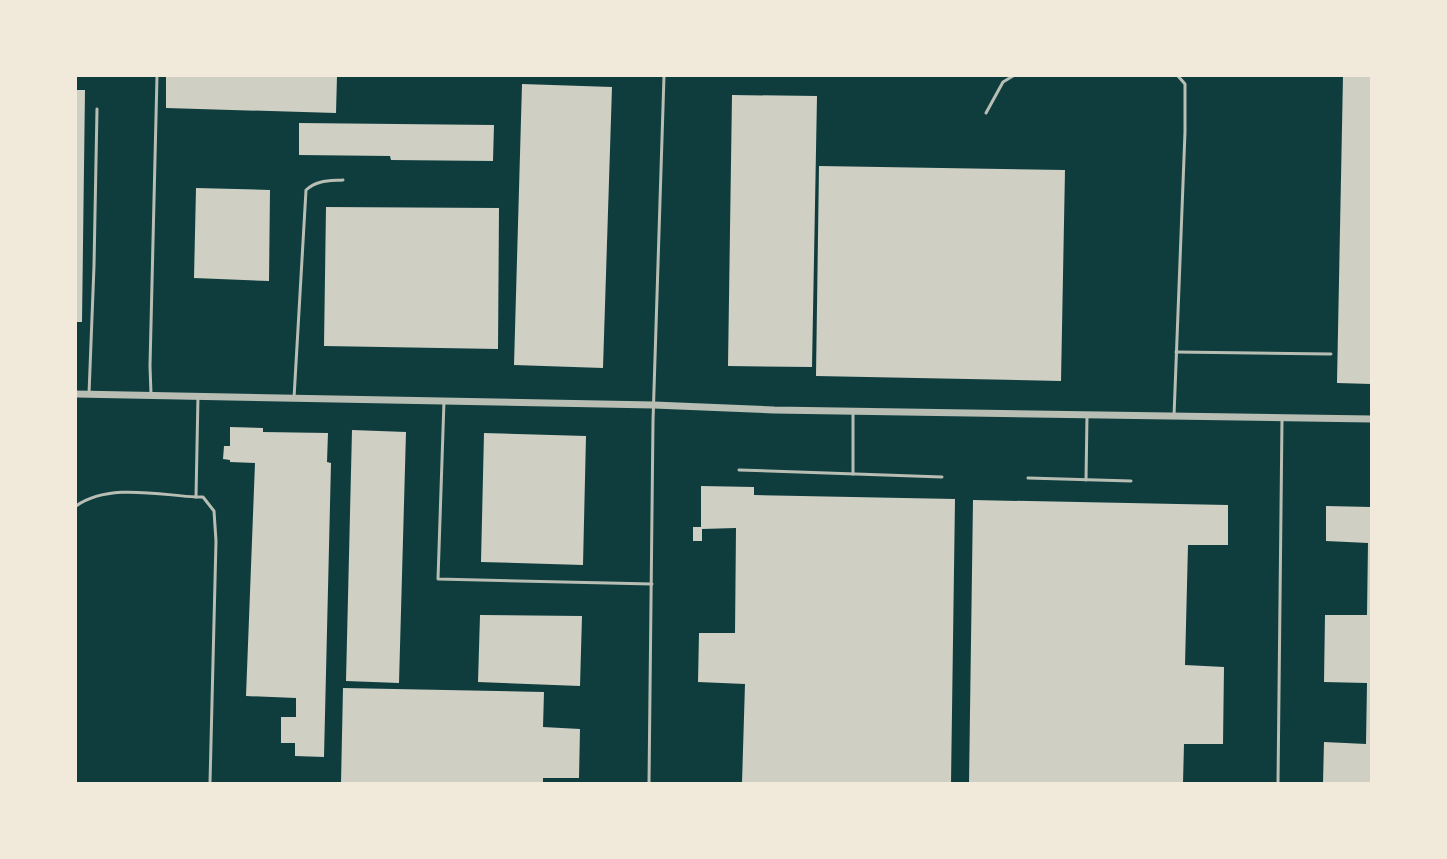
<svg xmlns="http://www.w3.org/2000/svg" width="1447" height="859" font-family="Manrope,sans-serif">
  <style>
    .building { fill: #cfcfc3 }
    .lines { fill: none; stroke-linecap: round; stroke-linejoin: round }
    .service { stroke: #b8beb3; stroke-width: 3 }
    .tertiary { stroke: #b8beb3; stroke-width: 7 }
  </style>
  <rect width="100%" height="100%" fill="#0f3d3e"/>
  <g class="building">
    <polygon points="166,76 337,76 336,113 166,108"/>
    <polygon points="1343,76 1371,76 1371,384 1337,383"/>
    <polygon points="522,84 612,87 603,368 514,365"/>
    <polygon points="76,90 85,90 82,322 76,322"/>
    <polygon points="732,95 817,96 812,367 728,366"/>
    <polygon points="299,123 494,125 493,161 391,160 390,156 299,155"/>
    <polygon points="819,166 1065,170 1061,381 816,376"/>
    <polygon points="196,188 270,190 269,281 194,278"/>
    <polygon points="326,207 499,208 498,349 324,346"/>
    <polygon points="230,427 263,428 263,432 328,433 327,462 331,463 324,757 295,756 295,743 281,743 281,717 296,717 296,698 246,696 255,463 230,462 230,460 223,459 224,446 230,446"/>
    <polygon points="352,430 406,432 399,683 346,681"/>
    <polygon points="484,433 586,436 583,565 481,562"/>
    <polygon points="701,486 754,487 754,495 955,499 951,783 742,783 745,684 698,682 699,633 735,633 736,528 702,529 702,541 693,541 693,527 701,527"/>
    <polygon points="973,500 1228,505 1228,545 1188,545 1185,665 1224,667 1223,744 1184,744 1183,783 969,783"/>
    <polygon points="1326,506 1371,507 1371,783 1323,783 1324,742 1366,744 1367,683 1324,682 1325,615 1367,615 1368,543 1326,541"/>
    <polygon points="480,615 582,616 580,686 478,682"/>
    <polygon points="343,688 544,692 543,727 580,729 579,778 543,778 543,783 341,783"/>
  </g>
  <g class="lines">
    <g class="service">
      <polyline points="986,113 1003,82 1013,76"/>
      <polyline points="1176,352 1331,354"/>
      <polyline points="89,394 94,266 97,109"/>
      <polyline points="151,394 150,366 157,76"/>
      <path d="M294 398 306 190C317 180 328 181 343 180"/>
      <polyline points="444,401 438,579 652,584"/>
      <polyline points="1174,416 1185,132 1185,84 1178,76"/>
      <polyline points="739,470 942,477"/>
      <polyline points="853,474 853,411"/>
      <polyline points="1028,478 1131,481"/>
      <polyline points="1086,480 1087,416"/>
      <polyline points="196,497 203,497 214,511 216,541 210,783"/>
      <path d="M76 506C109 483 159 495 196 497L198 396"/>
      <polyline points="649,783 653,421 664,76"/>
      <polyline points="1278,783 1282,419"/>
    </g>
    <polyline class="tertiary" points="76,394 654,405 774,410 1371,419"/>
  </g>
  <rect width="1447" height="859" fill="none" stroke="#f1e9da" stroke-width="154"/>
</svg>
